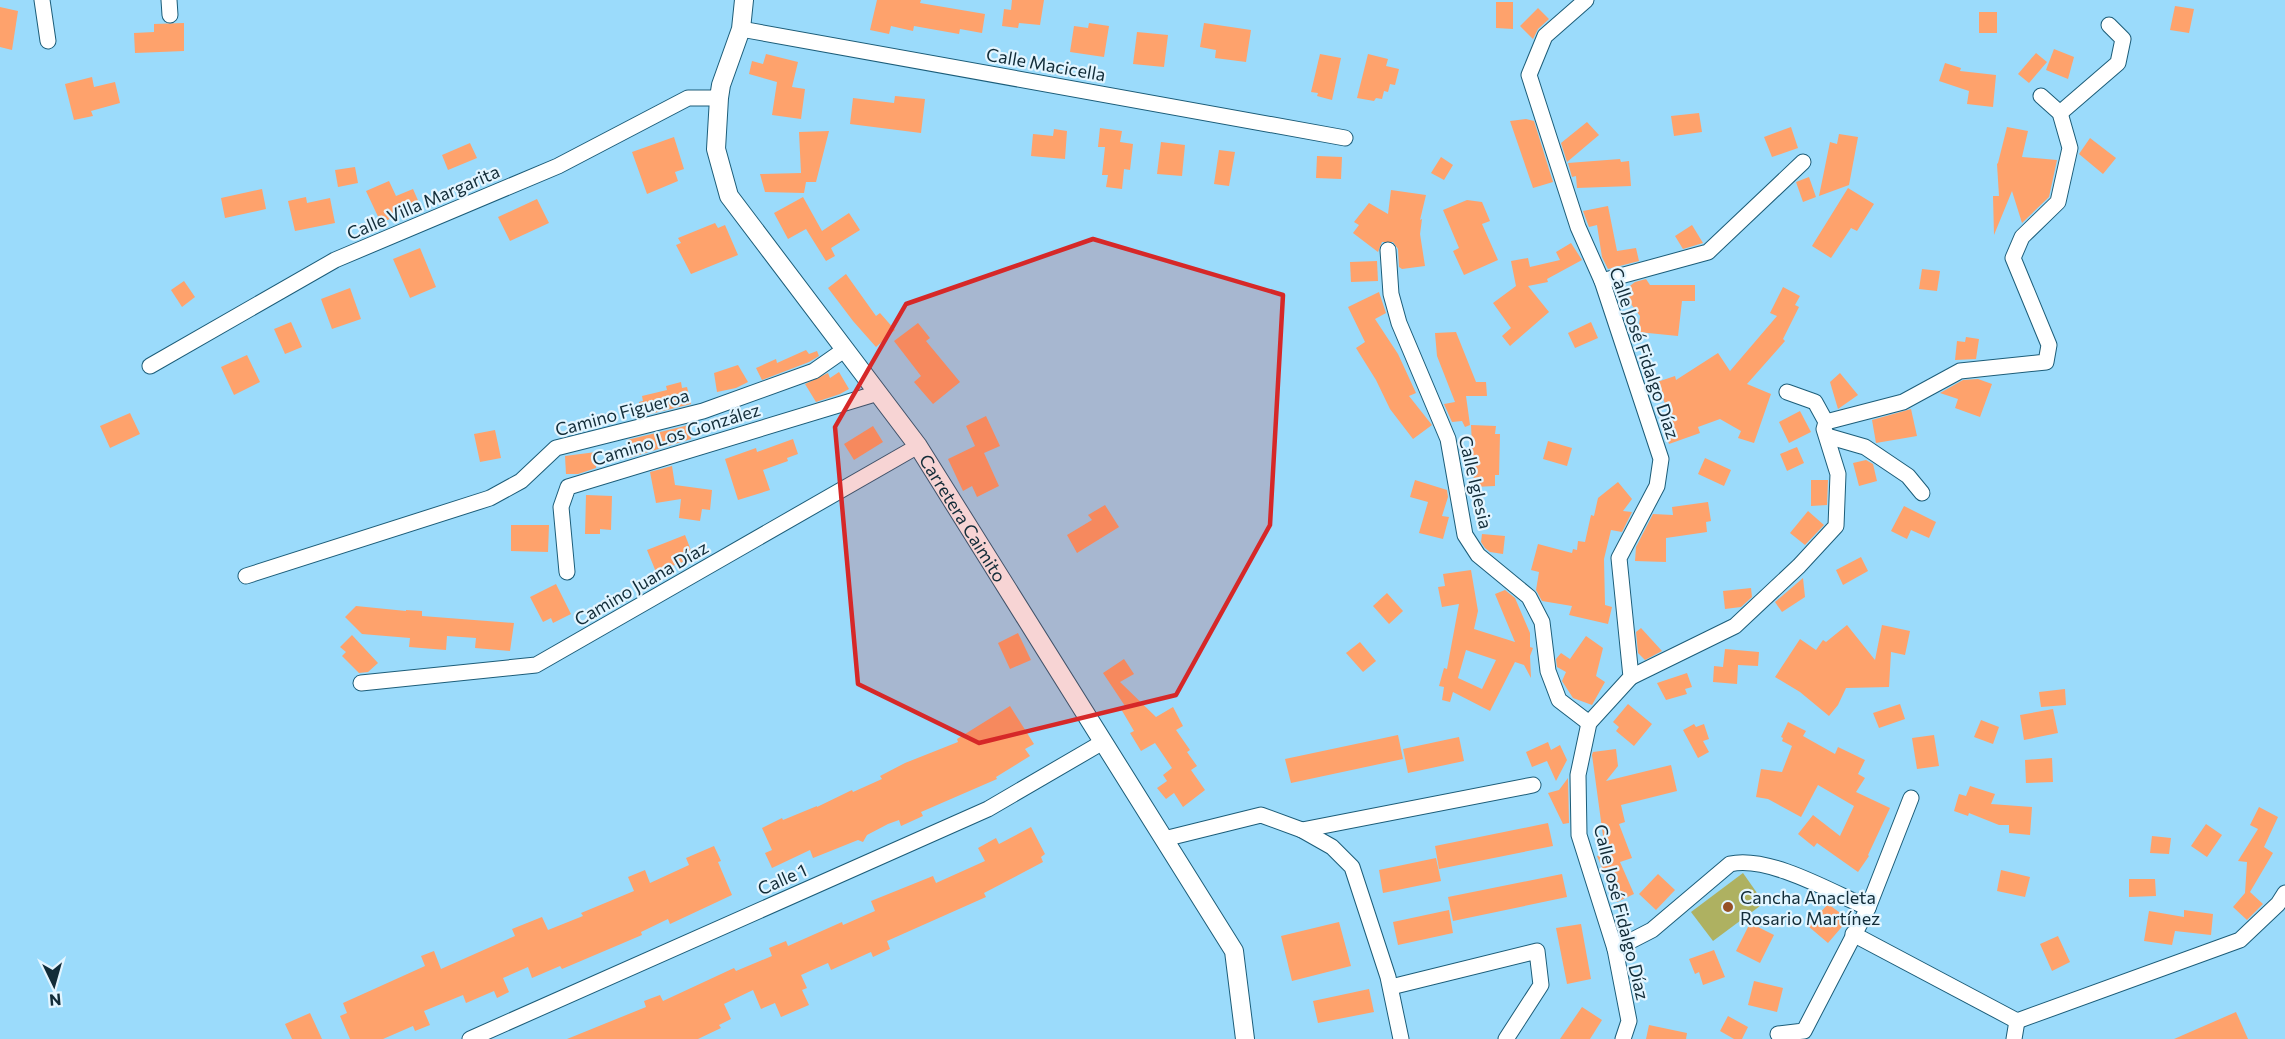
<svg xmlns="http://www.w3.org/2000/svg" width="2285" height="1039" font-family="Commissioner,sans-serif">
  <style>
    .green { fill: #aeb161 }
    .building { fill: #fea26c; fill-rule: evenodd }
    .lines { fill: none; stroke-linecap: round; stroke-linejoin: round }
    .minor-casing { stroke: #1c5d79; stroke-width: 17 }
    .tertiary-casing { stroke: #1c5d79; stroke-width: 20 }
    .minor { stroke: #fff; stroke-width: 15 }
    .tertiary { stroke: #fff; stroke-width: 18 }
    .marked { fill: #d62828; fill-opacity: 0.2; stroke: #d62828; stroke-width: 4.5; stroke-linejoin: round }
    .poi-dot { fill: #965125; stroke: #e3f5ff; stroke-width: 2 }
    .labels { text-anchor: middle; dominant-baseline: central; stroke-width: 4.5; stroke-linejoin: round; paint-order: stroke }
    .street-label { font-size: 18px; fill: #122c38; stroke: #e3f5ff }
    .poi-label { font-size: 18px; fill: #122c38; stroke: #e3f5ff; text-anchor: start }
  </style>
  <rect width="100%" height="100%" fill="#9bdbfb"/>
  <polygon class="green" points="1743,873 1764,903 1713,941 1691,912"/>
  <g class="building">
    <polygon points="877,0 921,0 920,3 985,14 982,33 960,29 959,34 914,26 913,31 891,26 889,34 870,30"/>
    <polygon points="1012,0 1044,0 1040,25 1019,23 1018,28 1002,26 1004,9 1011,10"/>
    <polygon points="1496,2 1513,2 1513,29 1496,28"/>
    <polygon points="2175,6 2194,9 2189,33 2170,30"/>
    <polygon points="0,7 18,11 12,50 0,47"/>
    <polygon points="1538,8 1549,19 1538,29 1533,39 1520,26"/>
    <rect x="1979" y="12" width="18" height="21"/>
    <polygon points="184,23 184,51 135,53 134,33 154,32 154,24"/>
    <polygon points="1089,23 1109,26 1104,57 1070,52 1074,26 1088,28"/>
    <polygon points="1204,23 1251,30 1246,62 1215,58 1216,50 1200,47"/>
    <polygon points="1137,32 1168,35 1164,67 1133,64"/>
    <polygon points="2054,49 2074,57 2068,79 2046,70"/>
    <polygon points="2036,53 2047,62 2029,83 2018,74"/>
    <polygon points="766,54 798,62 792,87 805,89 801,119 772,115 777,82 749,74 752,61 763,64"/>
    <polygon points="1320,54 1341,58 1332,100 1317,96 1318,93 1311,92"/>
    <polygon points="1368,54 1388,59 1386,66 1399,69 1395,85 1390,84 1388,92 1384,91 1382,99 1376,98 1374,101 1357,98"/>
    <polygon points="1945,63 1961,68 1960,71 1996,75 1993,107 1967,104 1969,91 1939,81"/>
    <polygon points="92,77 94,87 115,82 120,103 91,111 93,116 74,120 65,84"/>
    <polygon points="895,96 925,99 921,133 850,124 853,98 894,103"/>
    <polygon points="1699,113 1702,132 1674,136 1671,116"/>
    <polygon points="1526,119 1534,121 1553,182 1533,188 1510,121"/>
    <polygon points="1587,122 1599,135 1567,162 1561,143"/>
    <polygon points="1791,127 1798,148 1772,157 1764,137"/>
    <polygon points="2007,127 2028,131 2022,157 2057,160 2049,197 2022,223 2012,191 1994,235 1993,196 1999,196 1997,164 1998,163"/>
    <polygon points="1100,128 1122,131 1120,142 1133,144 1130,170 1124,169 1122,189 1106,187 1108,175 1102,175 1105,147 1098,147"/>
    <polygon points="1054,129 1067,131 1065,159 1031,156 1033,134 1053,136"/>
    <polygon points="829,131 816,182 806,182 804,193 765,192 760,174 801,173 799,132"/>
    <polygon points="1839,134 1858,137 1849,185 1819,196 1830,142 1837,144"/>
    <polygon points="674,137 684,169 675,172 678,181 647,194 632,152"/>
    <polygon points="2090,138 2116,158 2103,174 2079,154"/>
    <polygon points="1161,142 1185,145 1182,176 1157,174"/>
    <polygon points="470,143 477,158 448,170 442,155"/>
    <polygon points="1219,150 1235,152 1229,186 1214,184"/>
    <polygon points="1317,156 1342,157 1341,179 1316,178"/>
    <polygon points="1441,157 1453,165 1444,180 1431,173"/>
    <polygon points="1620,159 1621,162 1629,161 1631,186 1577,188 1576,176 1572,177 1568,163"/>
    <polygon points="355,167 358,183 338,187 335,170"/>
    <polygon points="1809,177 1816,197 1803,202 1796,182"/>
    <polygon points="389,181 396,196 413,189 420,205 381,223 366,191"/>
    <polygon points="1848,188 1874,204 1857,231 1851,228 1831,258 1812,246"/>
    <polygon points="262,189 266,209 225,218 221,198"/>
    <polygon points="1391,190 1426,195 1420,220 1422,219 1420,234 1425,266 1402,269 1399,267 1398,249 1393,242 1382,242 1378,252 1353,233 1359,225 1354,222 1369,203 1388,214"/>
    <polygon points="306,197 307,203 330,198 335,223 295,231 288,201"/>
    <polygon points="803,197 822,231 849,213 860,230 831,248 835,256 826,261 806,229 788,239 774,213"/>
    <polygon points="537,199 549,223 510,241 498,217"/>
    <polygon points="1467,200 1482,202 1490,221 1482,224 1498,260 1464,275 1453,251 1459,248 1443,210"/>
    <polygon points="1608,206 1617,251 1636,248 1639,261 1608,269 1602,257 1597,225 1589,227 1583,211"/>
    <polygon points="715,223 718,228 725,225 738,255 691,274 676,245 681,243 678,238"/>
    <polygon points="1692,225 1703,243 1683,249 1675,236"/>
    <polygon points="1571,243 1582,260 1547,279 1548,282 1528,286 1549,312 1510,346 1502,336 1511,328 1493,303 1516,286 1511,261 1528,258 1530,267 1560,260 1556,252"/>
    <polygon points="420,248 436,287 410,298 393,259"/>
    <polygon points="1377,261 1378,281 1351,282 1350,262"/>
    <polygon points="1922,269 1940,271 1937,291 1919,289"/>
    <polygon points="846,274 876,316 880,313 895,330 876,347 853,321 828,288"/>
    <polygon points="1646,279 1650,285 1695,285 1695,301 1682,301 1678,336 1638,332 1640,316 1622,292 1635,282"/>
    <polygon points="184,281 195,297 182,307 171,290"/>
    <polygon points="1783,287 1800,296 1795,305 1799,307 1783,339 1785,341 1747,384 1771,394 1754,443 1738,438 1741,431 1720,419 1698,427 1700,433 1669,444 1659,415 1668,412 1657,382 1675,376 1676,380 1718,353 1730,371 1777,316 1770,313"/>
    <polygon points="350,288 361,319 332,329 321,299"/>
    <polygon points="1379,292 1386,313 1375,319 1398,354 1416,393 1409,396 1432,425 1413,439 1390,409 1376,380 1356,348 1365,342 1348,307"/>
    <polygon points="291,322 302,347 285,354 274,329"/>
    <polygon points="1591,322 1598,338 1575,348 1568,333"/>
    <polygon points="918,323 930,338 926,341 960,382 933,404 914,382 921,376 894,341"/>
    <polygon points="1456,332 1476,382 1486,382 1487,396 1466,396 1470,425 1465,427 1462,421 1452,422 1444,404 1455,402 1437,356 1435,333"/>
    <polygon points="1966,337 1979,339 1976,359 1955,360 1957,341 1965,342"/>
    <polygon points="806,350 809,354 817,351 819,356 809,362 762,380 756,368 776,359 777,363"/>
    <polygon points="247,355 260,382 234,395 221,367"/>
    <polygon points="738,365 748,382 736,388 717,392 714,373"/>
    <polygon points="839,372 849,389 840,394 816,402 805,384 828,373 830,378"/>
    <polygon points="1840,373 1858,395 1838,409 1830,382"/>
    <polygon points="1978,379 1992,384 1980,417 1955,408 1958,399 1940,393 1963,380"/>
    <polygon points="681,382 682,388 687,387 691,404 642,416 639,402 643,401 642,396 667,390 666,386"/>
    <polygon points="1911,409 1917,436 1876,443 1872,420"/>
    <polygon points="1800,411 1811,432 1789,443 1779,422"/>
    <polygon points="130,413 140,434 110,448 100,426"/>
    <polygon points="986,416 1000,446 984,453 999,486 977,497 972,486 963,491 948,459 975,446 966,426"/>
    <polygon points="689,425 691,439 629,458 627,440"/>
    <polygon points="1471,425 1496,426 1495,434 1500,434 1499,475 1495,475 1495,486 1474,487"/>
    <polygon points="873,426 883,442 854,460 844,444"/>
    <polygon points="495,430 501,458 480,462 474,434"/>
    <polygon points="793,439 798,454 787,458 788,461 763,470 770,490 738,500 725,459 756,448 757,452"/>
    <polygon points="1548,441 1572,448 1567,466 1543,459"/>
    <polygon points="1797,447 1804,463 1787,471 1780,454"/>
    <polygon points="596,452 596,468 578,474 566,474 565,456"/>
    <polygon points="1705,458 1731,470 1724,486 1698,474"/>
    <polygon points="1866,460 1873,464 1877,481 1859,486 1853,463"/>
    <polygon points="672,466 675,485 712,490 710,510 702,509 700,521 679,518 681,499 656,503 650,472"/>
    <polygon points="1415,480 1447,490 1448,497 1442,516 1449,517 1443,539 1419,533 1428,502 1410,497"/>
    <polygon points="1811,480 1828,480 1827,505 1811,506"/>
    <polygon points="1618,482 1632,499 1623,511 1632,512 1622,532 1611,530 1604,559 1605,605 1612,607 1608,624 1569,615 1572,606 1542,601 1536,590 1539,572 1531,570 1538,544 1572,553 1573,549 1577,550 1578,541 1585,542 1591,515 1594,516 1598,498"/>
    <polygon points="586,495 612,496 611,530 600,529 600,534 585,534"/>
    <polygon points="1708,502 1711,521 1706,522 1707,532 1666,538 1666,562 1635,561 1636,547 1653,514 1673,515 1672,507"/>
    <polygon points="1105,505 1119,527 1077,553 1067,535 1092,520 1088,515"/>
    <polygon points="1904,506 1936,522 1929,538 1911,530 1907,539 1891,531"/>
    <polygon points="1808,511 1824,525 1805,545 1790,533"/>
    <polygon points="511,525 549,525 548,552 511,551"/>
    <polygon points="1482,534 1505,536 1503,554 1490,552 1485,548 1481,542"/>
    <polygon points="685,535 694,558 656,572 647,550"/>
    <polygon points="1861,557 1868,571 1843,585 1836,570"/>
    <path d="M1471 570 1478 611 1474 629 1515 642 1495 594 1505 590 1515 598 1530 633V647L1533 648 1530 656 1531 678 1524 665 1515 662 1490 711 1453 692 1450 702 1442 700 1444 687 1439 686 1444 668 1447 669 1459 604 1442 607 1438 587 1445 586 1443 574ZM1466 650 1496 660 1482 689 1458 678Z"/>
    <polygon points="1803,578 1805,597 1782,612 1775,602"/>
    <polygon points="556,584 571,614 553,623 551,618 543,622 530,597"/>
    <polygon points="1751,588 1752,597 1741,607 1725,609 1723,591"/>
    <polygon points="1387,593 1403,611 1389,624 1373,606"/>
    <polygon points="356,606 406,611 406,610 422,611 422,616 514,623 510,651 475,648 476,638 447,636 446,650 409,647 410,638 362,634 345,617"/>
    <polygon points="1847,625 1875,660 1882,625 1910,631 1905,655 1891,652 1889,687 1846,688 1838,705 1829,716 1800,692 1775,677 1800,639 1816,650 1823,640 1826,642"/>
    <polygon points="1641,628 1662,651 1645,660 1638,653 1636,632"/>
    <polygon points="1018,633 1031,660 1010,669 998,643"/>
    <polygon points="352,635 378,663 368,672 359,673 342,656 346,652 340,647"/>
    <polygon points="1586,636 1603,648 1596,676 1605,682 1592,705 1573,698 1562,681 1566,672 1557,667 1556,659 1561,653 1570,659"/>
    <polygon points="1360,642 1376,661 1363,672 1346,653"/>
    <polygon points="1725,649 1759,652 1758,666 1738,665 1737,684 1713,682 1714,666 1723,667"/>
    <polygon points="1124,659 1134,674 1120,682 1156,717 1173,707 1183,726 1176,730 1190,750 1187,752 1197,766 1191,770 1205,790 1183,807 1174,793 1166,799 1157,788 1167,781 1163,775 1172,768 1155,743 1141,751 1130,733 1134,731 1121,709 1125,706 1103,673"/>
    <polygon points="1687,673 1692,687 1685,689 1687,694 1666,700 1657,683"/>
    <polygon points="2065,689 2066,705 2041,707 2039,692"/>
    <polygon points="1628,704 1652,724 1634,746 1616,731 1619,727 1613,722"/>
    <polygon points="1900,704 1905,719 1879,728 1873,713"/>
    <polygon points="1010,706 1034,744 1025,749 1030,756 996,777 997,779 921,812 923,816 901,826 899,820 888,824 867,835 863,842 858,840 813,858 810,850 772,868 765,853 772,850 762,828 782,818 783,820 817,806 817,807 852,790 853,792 882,779 880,776 905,763 958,742 957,739"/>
    <polygon points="2053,709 2058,733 2024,740 2020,715"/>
    <polygon points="1981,720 1999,727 1993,744 1974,737"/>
    <polygon points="1788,722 1806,731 1803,736 1835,754 1838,747 1865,760 1858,774 1865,778 1856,792 1890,808 1868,855 1869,856 1858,872 1817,843 1814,847 1798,834 1813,815 1840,836 1854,806 1818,785 1801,817 1768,799 1756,797 1761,769 1782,772 1792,746 1782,741 1783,738 1781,737"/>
    <polygon points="1694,724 1696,727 1704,724 1709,739 1703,741 1709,752 1698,758 1683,730"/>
    <polygon points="1398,735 1403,759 1291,783 1285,759"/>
    <polygon points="1934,735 1939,766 1917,769 1912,738"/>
    <polygon points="1459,737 1464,761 1408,773 1403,749"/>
    <polygon points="1548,742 1551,750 1560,745 1567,760 1556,781 1547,761 1532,767 1526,752"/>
    <polygon points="1616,749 1618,766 1606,781 1671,765 1677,791 1621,805 1625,822 1619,824 1632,858 1620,862 1634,894 1617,902 1597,856 1600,855 1597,845 1604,843 1592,755 1593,752"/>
    <polygon points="2052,758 2053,782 2026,783 2025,760"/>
    <polygon points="1568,778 1569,823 1563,824 1548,793 1559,790"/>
    <polygon points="1970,786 1995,794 1991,804 2032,807 2030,835 2009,833 2009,825 1999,825 1969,813 1968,816 1954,811 1959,794 1966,796"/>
    <polygon points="2259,807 2278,817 2264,847 2273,853 2250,892 2263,904 2247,920 2233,907 2245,893 2247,862 2238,861 2258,829 2250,825"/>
    <polygon points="1548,823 1553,846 1439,869 1435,846"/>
    <polygon points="2206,824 2222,835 2207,857 2191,846"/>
    <polygon points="1031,827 1045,854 1041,857 1043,862 984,893 986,897 887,941 890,949 873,957 871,952 831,970 828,963 801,975 807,988 802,990 809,1005 781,1017 775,1003 761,1009 753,990 724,1004 731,1019 719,1025 721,1028 698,1039 567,1039 646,1007 644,1001 660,995 663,1001 734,968 736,971 772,956 769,948 786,941 788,946 842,922 843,925 875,911 871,901 933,876 936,883 985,861 978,848 996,838 999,844"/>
    <polygon points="2152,836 2171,838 2169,854 2150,853"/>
    <polygon points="714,846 721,861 718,862 732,895 670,924 668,919 641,932 642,935 562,969 560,966 532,978 528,967 503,978 509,992 497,998 494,991 466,1003 463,995 424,1011 430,1025 415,1031 413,1026 383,1039 350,1039 340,1016 347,1013 343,1003 425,966 421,956 434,951 441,969 515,936 512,929 542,917 548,930 583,916 581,913 634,891 628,877 645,870 650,883 689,865 686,858"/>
    <polygon points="1436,858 1441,881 1383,893 1379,870"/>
    <polygon points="2001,870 2030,877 2025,897 1997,891"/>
    <polygon points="1562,874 1567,897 1453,921 1448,897"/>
    <polygon points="1658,874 1675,890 1656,910 1639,894"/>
    <polygon points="2129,879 2155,879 2156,896 2129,897"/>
    <polygon points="1828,904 1843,915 1841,918 1846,922 1828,943 1808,926"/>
    <polygon points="1449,910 1453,933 1398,945 1393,922"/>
    <polygon points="2184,910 2213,914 2211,935 2175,931 2172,945 2144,941 2149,911 2184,917"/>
    <polygon points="1339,922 1351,966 1292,981 1281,936"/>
    <polygon points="1750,923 1774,935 1760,963 1736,951"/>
    <polygon points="1581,924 1591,979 1567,984 1556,928"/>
    <polygon points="2058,936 2070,962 2052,971 2040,944"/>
    <polygon points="1714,950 1725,977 1703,985 1699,972 1695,974 1689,959"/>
    <polygon points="1754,981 1783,988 1777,1012 1748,1005"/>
    <polygon points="1369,989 1374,1012 1318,1023 1313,1001"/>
    <polygon points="1582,1007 1602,1020 1590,1039 1560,1039"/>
    <polygon points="2236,1012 2248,1039 2174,1039"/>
    <polygon points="310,1013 322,1039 292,1039 285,1024"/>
    <polygon points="1728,1016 1748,1027 1742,1039 1734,1039 1720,1031"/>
    <polygon points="1649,1025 1687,1033 1686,1039 1646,1039"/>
  </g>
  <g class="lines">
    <g class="minor-casing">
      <g id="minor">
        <polyline points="42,0 48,41"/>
        <polyline points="169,0 170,15"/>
        <polyline points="1586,0 1545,36 1529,75 1578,227 1602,281 1661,459 1657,486 1619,558 1631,677 1589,723 1578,775 1579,835 1615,949 1629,1021 1623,1039"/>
        <polyline points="741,29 1345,138"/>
        <polyline points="2060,113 2118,63 2123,39 2109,25"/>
        <polyline points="1388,250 1391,294 1399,323 1448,439 1465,535 1478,555 1529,597 1542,622 1548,671 1559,700 1589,723"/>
        <polyline points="1602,281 1708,252 1803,162"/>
        <polyline points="150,366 335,260 558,166 688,98 719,98"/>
        <polyline points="1787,392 1815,402 1826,422"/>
        <polyline points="1827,436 1865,447 1908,476 1922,493"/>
        <polyline points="567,572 561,507 568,487 878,393"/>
        <polyline points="246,576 490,498 521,481 556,448 703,411 814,371 844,350"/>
        <polyline points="1631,677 1735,626 1799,566 1836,526 1838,474 1824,429 1826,422 1903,402 1960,371 2046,362 2049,345 2013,258 2022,237 2058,202 2070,148 2060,113 2041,96"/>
        <polyline points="361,683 536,665 918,446"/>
        <polyline points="1302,830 1332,847 1352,867 1388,977 1401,1039"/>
        <polyline points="1164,839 1261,815 1302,830 1533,785"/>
        <polyline points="1853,934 2017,1021 2240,940 2278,904 2285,893"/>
        <path d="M1615 949 1652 930 1730 864C1768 855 1832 892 1868 908"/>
        <polyline points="1391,987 1537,951 1541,985 1506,1039"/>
        <polyline points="1778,1034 1804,1031 1868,908 1911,798"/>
        <polyline points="470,1039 988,809 1103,742"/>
        <polyline points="2014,1039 2017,1021"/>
      </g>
    </g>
    <g class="tertiary-casing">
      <g id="tertiary">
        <path id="s1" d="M744 0 741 29 721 85 719 98 716 149 729 196 918 446 1234 951 1245 1039"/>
      </g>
    </g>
    <use href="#minor" class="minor"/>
    <use href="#tertiary" class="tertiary"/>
  </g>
  <path class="marked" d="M1093 239 1283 295 1270 525 1176 695 979 743 858 684 835 427 906 304Z"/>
  <circle class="poi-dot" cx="1728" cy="907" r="6"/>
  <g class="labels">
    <g class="street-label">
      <text transform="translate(1046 64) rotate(10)">Calle Macicella</text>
      <text transform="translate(423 202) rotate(-23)">Calle Villa Margarita</text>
      <text transform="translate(1645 353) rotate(71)">Calle José Fidalgo Díaz</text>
      <text transform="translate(622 412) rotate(-15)">Camino Figueroa</text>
      <text transform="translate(676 434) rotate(-17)">Camino Los González</text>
      <text transform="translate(1476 482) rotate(77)">Calle Iglesia</text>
      <text stroke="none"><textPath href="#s1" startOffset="600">Carretera Caimito</textPath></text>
      <text transform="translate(641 583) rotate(-30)">Camino Juana Díaz</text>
      <text transform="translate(782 879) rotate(-24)">Calle 1</text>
      <text transform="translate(1622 912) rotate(76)">Calle José Fidalgo Díaz</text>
    </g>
    <g class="poi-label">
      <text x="1740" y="897">Cancha Anacleta<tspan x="1740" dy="21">Rosario Martínez</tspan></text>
    </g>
  </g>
  <g transform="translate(54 985) rotate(175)" stroke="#e3f5ff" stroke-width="4.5" paint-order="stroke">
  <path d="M0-4.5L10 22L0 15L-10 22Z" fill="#122c38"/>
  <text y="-9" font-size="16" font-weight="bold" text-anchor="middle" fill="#122c38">N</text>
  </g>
</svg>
